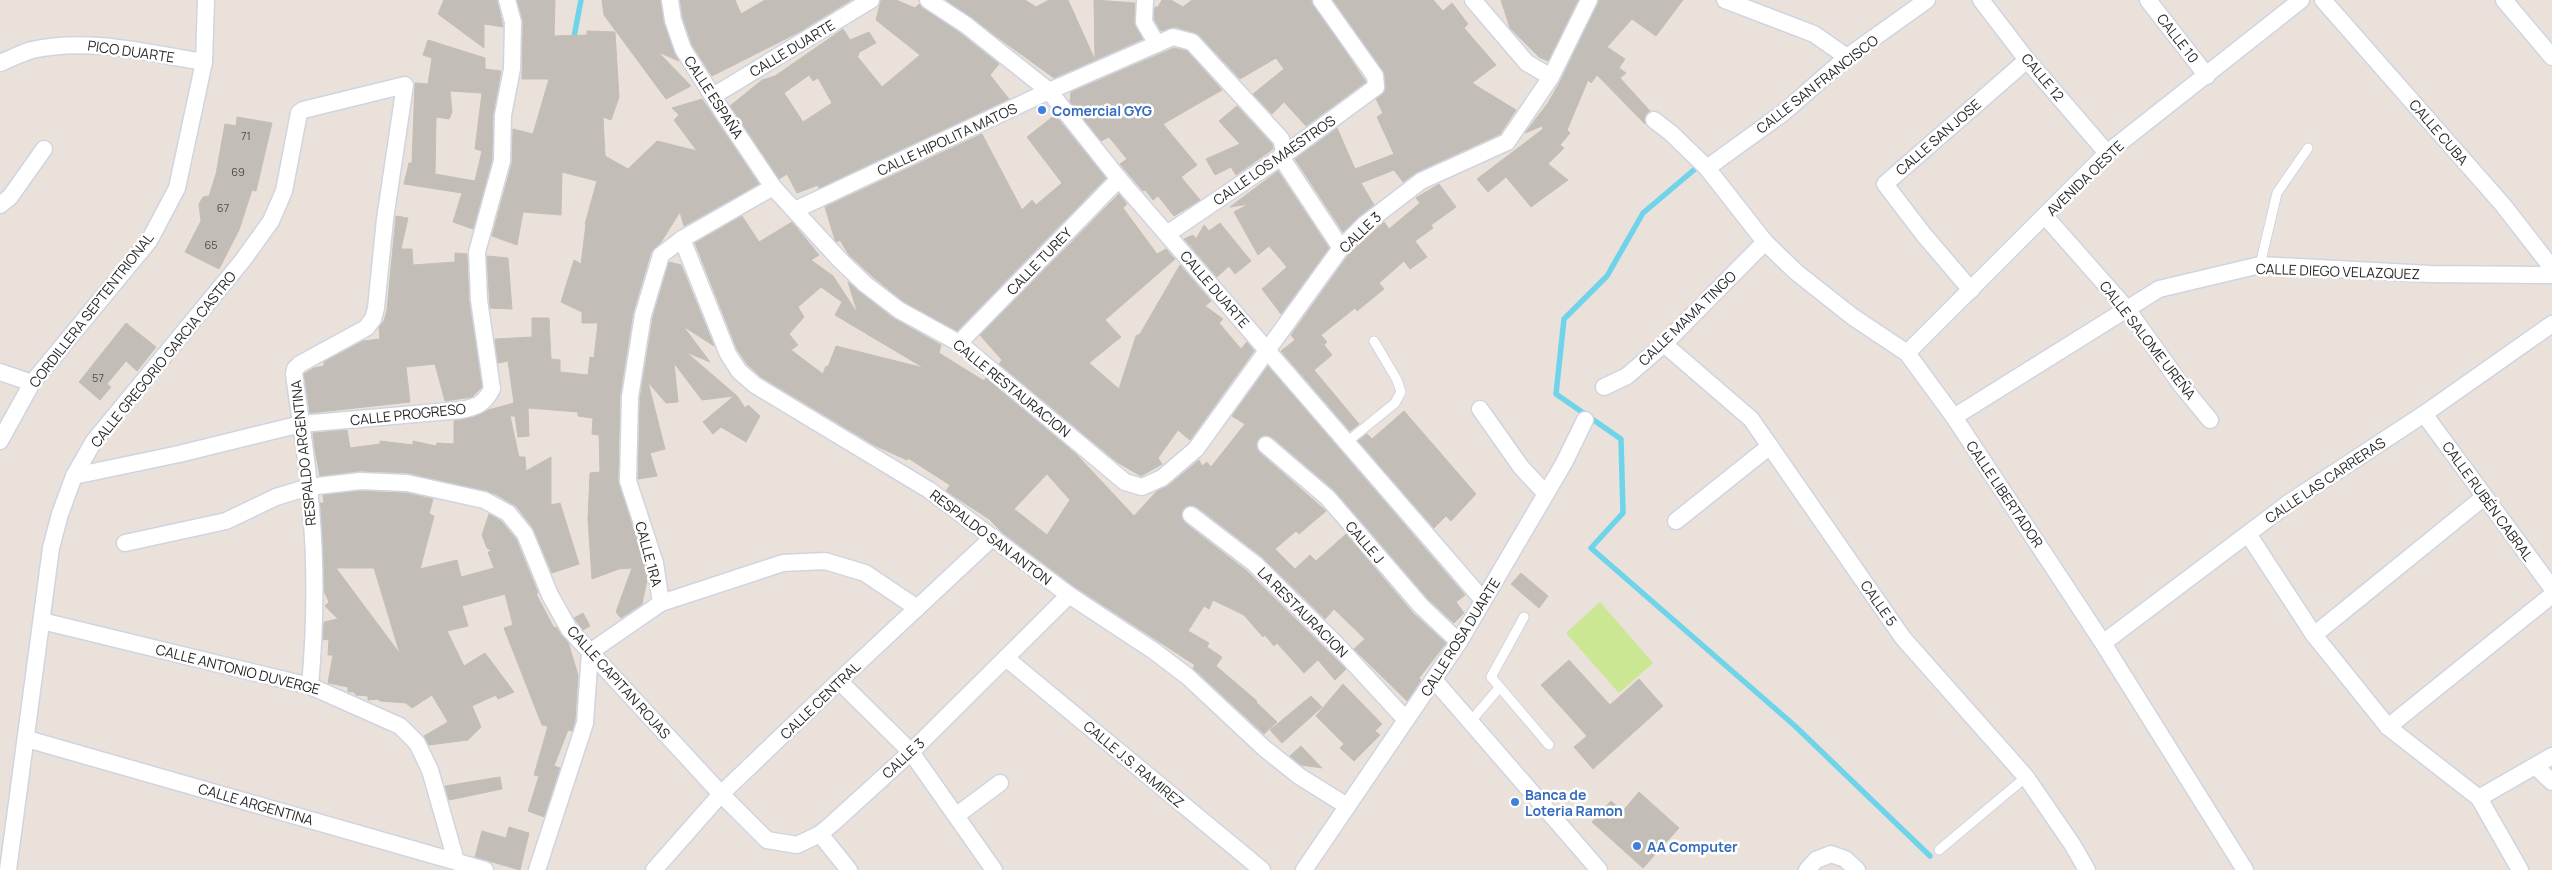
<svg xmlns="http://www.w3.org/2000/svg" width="2552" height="870" font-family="Manrope,sans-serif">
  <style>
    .pitch { fill: #cbe793 }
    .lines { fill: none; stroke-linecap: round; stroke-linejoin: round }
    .stream { stroke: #6fd4ea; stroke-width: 5.5 }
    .building { fill: #c2bdb6; stroke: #c5beb4; fill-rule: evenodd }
    .service-casing { stroke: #cfd4e1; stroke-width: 11 }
    .minor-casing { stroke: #cfd4e1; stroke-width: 19 }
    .service { stroke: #fff; stroke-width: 9 }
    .minor { stroke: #fff; stroke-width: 16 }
    .shop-dot { fill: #3f7fe0; stroke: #fff; stroke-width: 2 }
    .labels { text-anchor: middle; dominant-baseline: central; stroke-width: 5; stroke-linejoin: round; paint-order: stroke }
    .number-label { font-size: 11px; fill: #4e4d4c }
    .street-label { font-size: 14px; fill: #282828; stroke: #fff }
    .shop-label { font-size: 14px; font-weight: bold; fill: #366cbe; stroke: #fff; text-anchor: start }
  </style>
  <rect width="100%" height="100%" fill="#eae2da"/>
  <polygon class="pitch" points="1600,602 1653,663 1619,693 1566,633"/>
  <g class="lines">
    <g class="stream">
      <polyline points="573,42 581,0"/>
      <polyline points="1695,169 1643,213 1607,276 1564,319 1556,394 1621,439 1623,513 1591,548 1795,726 1930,856"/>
    </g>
  </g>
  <g class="building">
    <polygon points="444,0 497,0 503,27 484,24 484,48 438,14"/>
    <polygon points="517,0 555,0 554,36 587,35 587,31 615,32 619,97 611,120 603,117 605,156 628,169 657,141 697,151 674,120 679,115 672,108 702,99 759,184 684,226 680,212 661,242 651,252 633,313 620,395 618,481 645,565 647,580 642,604 621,618 616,612 632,568 619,569 592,579 588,519 590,473 600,472 599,435 592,434 593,418 578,416 578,412 528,408 529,436 518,437 515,416 510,416 519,457 525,457 526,471 551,457 551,505 560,503 579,564 552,573 533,528 516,506 495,494 408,473 360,471 320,476 315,451 313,433 347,430 350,448 380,444 380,441 413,445 413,441 436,446 437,443 454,444 454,421 474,417 488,410 514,403 508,361 498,363 495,339 532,337 532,318 549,318 551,359 560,360 560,372 588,375 590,357 594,358 598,323 582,323 582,312 561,302 574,260 581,264 586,224 585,224 597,181 562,172 561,215 523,212 517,245 492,236 512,163 513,129 533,134 549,79 522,79 523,22"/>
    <polygon points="602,0 660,0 664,23 679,61 658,52 691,86 666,99 604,15"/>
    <polygon points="680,0 735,0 741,14 765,0 851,0 799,32 712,76 692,45 683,18"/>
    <path d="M881 0H896L915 8 919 4 960 33 999 64 990 75 1009 99 819 188 818 185 797 193 787 174 779 179 730 106 762 80 775 76 843 29 850 40 869 32 876 43 858 53 859 55 857 56 882 87 920 55 876 20ZM809 75 813 81 818 78 832 103 803 122 784 93Z"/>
    <polygon points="946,0 1025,0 1036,7 1049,0 1068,0 1095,60 1094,0 1135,3 1134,22 1143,39 1054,78"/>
    <polygon points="1162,0 1171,0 1183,7 1192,0 1311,0 1366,82 1306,126 1284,102 1272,114 1253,94 1284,69 1276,58 1240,79 1199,35 1176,27 1161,31 1154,19 1155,7 1158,7"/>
    <polygon points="1333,0 1433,0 1443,11 1452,3 1468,24 1464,28 1496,65 1472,83 1516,110 1500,134 1417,172 1403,182 1394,170 1361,183 1374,205 1343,232 1295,159 1337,128 1355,169 1394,154 1377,117 1383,113 1376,99 1385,91 1383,71"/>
    <polygon points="1501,0 1578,0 1548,61 1539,57 1510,28"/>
    <polygon points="1599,0 1683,0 1656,36 1632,19 1607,47 1625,59 1619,68 1626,73 1620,78 1650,111 1646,114 1645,124 1597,75 1591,83 1588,80 1567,130 1570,133 1560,145 1564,148 1548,164 1568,180 1531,207 1506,177 1488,192 1477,179 1543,129 1542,126 1525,133 1548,103 1560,82"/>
    <path d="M428 40 485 58V69L501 71 493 115 492 160 473 229 453 222 462 193 404 184 409 163H412L415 83 428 84 432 58 423 55ZM450 91 482 93 475 149 482 151 475 181 435 174 436 117 449 119 452 112Z"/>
    <polygon points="1174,48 1187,51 1222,90 1163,124 1197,165 1181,177 1200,200 1174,216 1158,196 1153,200 1145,190 1143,191 1120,164 1127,159 1109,137 1101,141 1070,102 1071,92"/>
    <polygon points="1237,106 1272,144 1273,149 1236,175 1231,167 1215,175 1206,159 1240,144 1219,121"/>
    <polygon points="1055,115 1106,178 957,331 904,302 872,276 849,255 840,240 837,242 835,240 825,207 982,134 1022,210 1032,200 1036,205 1062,183 1027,137"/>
    <polygon points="237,117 272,123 256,191 252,190 239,230 219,269 185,252 201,221 199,204 203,197 209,196 216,174 225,124 236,126"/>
    <polygon points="1278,171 1329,248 1281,314 1262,289 1287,267 1269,246 1258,255 1234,212 1249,204 1230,207"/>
    <polygon points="1439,184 1456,207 1431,225 1433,228 1415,241 1427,257 1410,269 1404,261 1379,283 1384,289 1357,311 1355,308 1321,335 1327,342 1324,345 1332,355 1314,370 1359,424 1350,431 1281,351 1295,340 1291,335 1349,254 1384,222 1389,229 1420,203 1416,198"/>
    <polygon points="1119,194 1127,204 1123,208 1157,254 1166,249 1175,259 1105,320 1121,337 1089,363 1119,389 1136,336 1140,334 1180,265 1211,301 1205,306 1223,319 1219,323 1241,349 1247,342 1254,351 1190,440 1178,430 1158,458 1162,464 1141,476 1117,462 999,364 1002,360 980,335"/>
    <polygon points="396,216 408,218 401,249 412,249 413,265 455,262 455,253 467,254 469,301 482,387 472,397 445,401 435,364 406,367 410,402 310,413 304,374 314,368 324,366 324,362 363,341 380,339 379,327 384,321 387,310"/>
    <path d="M742 216 759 242 792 222 819 255 811 260 833 276 858 314 848 282 893 318 941 345 939 353 984 381 986 378 1076 454 1134 516 1157 491 1168 486 1199 460 1202 466 1207 462 1211 467 1245 424 1232 416 1268 366 1465 595 1456 602 1464 613 1454 623 1428 599 1334 490 1272 437 1262 436 1256 444 1259 452 1326 511 1299 534 1296 531 1275 549 1295 569 1310 555 1316 561 1346 534 1413 613 1446 643 1419 678 1421 680 1407 701 1354 649 1365 639 1334 609 1325 619 1261 556 1197 507 1187 506 1181 513 1185 523 1248 572 1346 669 1335 680 1318 660 1304 673 1277 643 1274 646 1265 635 1263 637 1244 615 1213 600 1209 609 1204 606 1188 631 1209 643 1207 647 1222 657 1216 666 1257 701 1256 702 1277 722 1264 734 1193 668 1195 665 1075 587 1003 533 989 519 946 491 950 485 908 458 907 460 874 445 761 377 747 364 737 349 695 243ZM821 287 842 302 835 315 924 368 836 346 828 367 826 366 823 374 791 350 798 345 789 334 804 317 798 307ZM1047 474 1070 500 1047 535 1014 509Z"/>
    <polygon points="1220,223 1251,261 1235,274 1229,266 1217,277 1191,247 1194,242 1190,246 1184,239 1193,235 1196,239 1204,225 1209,231"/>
    <polygon points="487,256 508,258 512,309 490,308"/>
    <polygon points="669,262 681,265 714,346 683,326 710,362 686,352 737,396 745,408 748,405 760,416 746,442 721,427 713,434 703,422 734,396 702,400 674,363 678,402 666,403 648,382 665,449 650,453 657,476 638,479 640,398 653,317"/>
    <polygon points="126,323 156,347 137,371 126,361 107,384 111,387 100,400 79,382"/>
    <polygon points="1404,411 1476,494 1451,521 1446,516 1434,528 1358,441 1367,434 1372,439"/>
    <path d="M360 491 406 493 433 499 429 514 434 516 420 569 457 560 461 577 494 568 488 552 492 551 487 548 482 535 489 514 501 521 516 539 538 593 536 594 554 628 556 627 568 642 578 675 575 721 572 731 568 730 554 766 560 768 544 817 528 811 539 776 534 775 548 726 542 725 504 628 513 625 505 594 462 606 468 626 447 631 464 666 485 653 514 692 498 699 496 695 472 706 481 727 468 740 429 745 424 736 448 722 432 695 412 708 406 703 380 701 378 699 368 700V696L356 695 354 692H348V687L328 683 333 655H328L329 639 323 640 324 622 338 619 325 606 329 602 324 591 320 503H324L323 495ZM336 568H374L400 654Z"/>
    <polygon points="1521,573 1548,596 1539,608 1511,584"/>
    <polygon points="583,613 590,626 583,630 574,618"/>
    <polygon points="1569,660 1610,705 1639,679 1663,706 1593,769 1574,747 1587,736 1541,685"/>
    <polygon points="1343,684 1382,724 1375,731 1380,735 1354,761 1340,748 1344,744 1316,716"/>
    <polygon points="1311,696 1322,707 1282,743 1270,730"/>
    <polygon points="1301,746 1322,768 1301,765 1290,756"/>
    <polygon points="500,777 502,789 449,800 445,786"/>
    <polygon points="1639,792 1679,828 1643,868 1592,822 1611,801 1623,811"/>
    <polygon points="509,827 529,833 520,870 475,857 482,831 506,838"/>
  </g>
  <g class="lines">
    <g class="service-casing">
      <g id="service">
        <polyline points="2260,265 2277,193 2308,148"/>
        <polyline points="1347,442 1395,403 1401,392 1397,380 1374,341"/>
        <polyline points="1524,617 1491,677 1549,745"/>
        <polyline points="1471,721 1499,688"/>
        <polyline points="1939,850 2026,777"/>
      </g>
    </g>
    <g class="minor-casing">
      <g id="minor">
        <polyline points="670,0 673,20 683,49 724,114 773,187 840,260 865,284 899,310 959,343 1125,482 1142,487 1162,478 1196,449 1341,248 1365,224 1421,181 1507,142 1551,77 1589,0"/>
        <polyline points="928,0 966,25 1049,91 1119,179 1483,600"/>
        <polyline points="1145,0 1144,22 1157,44"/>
        <polyline points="1473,0 1527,63 1551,77"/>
        <polyline points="1725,0 1814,34 1847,57"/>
        <polyline points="1981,0 2027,60 2107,153"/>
        <polyline points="2148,0 2207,76"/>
        <polyline points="2323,0 2503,205 2552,268"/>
        <polyline points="2504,0 2552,57"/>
        <path d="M0 63C10 59 21 53 32 50 89 37 148 53 204 62"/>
        <polyline points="713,96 871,0"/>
        <polyline points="1654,120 1671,133 1707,168 1765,242 1796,272 1853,317 1907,353 1954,417 2103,643 2245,870"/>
        <polyline points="1707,168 1783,113 1847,57 1927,0"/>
        <polyline points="0,205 10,197 44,149"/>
        <polyline points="795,210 1049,91 1173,37 1192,42 1281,139 1284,149 1281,157 1341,248"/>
        <polyline points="2045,216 2127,309 2182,386 2210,420"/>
        <polyline points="1167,234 1281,157 1376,87 1375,76 1321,0"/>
        <polyline points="682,239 728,354 739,371 755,385 929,490 1069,595 1154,651 1187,676 1264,748 1299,776 1347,806"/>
        <polyline points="1971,290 1924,235 1885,184 2027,60"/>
        <polyline points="959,343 1119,179"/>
        <polyline points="1664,344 1751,419 1903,638 2026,777 2072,844 2087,870"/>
        <polyline points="1907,353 2107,153 2301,0"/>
        <polyline points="0,372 32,383"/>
        <polyline points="1604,387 1627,376 1664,344 1765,242"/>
        <polyline points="1480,409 1521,467 1546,494"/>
        <polyline points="2424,414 2552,588"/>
        <polyline points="1954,417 2159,289 2260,265 2430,274 2552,275"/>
        <polyline points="0,441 32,383 149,241 177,188 204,62 206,0"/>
        <polyline points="1266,445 1328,498 1421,606 1459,642"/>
        <path d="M74 476 179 454 301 424 461 410C477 407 484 404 492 389L479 300 477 252 502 161 503 115 512 69 513 22 507 0"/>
        <polyline points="1191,515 1255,564 1337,645 1406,720"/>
        <polyline points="1676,521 1770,446"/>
        <polyline points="2248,534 2314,635 2388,727 2479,798 2520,870"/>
        <polyline points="125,543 226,521 276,497 309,487 360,481 407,483 484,500 508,513 525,534 550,595 569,629 721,794 767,840 797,845 820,834 833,823 911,752 1069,595"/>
        <polyline points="661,603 655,563 628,481 630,397 643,315 661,255 682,239 773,187"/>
        <polyline points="42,621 310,686 400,726 417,743 430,770 456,861"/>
        <polyline points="2314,635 2484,497"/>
        <polyline points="2103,643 2290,502 2424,414 2552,324"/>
        <polyline points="1006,658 1262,870"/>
        <polyline points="839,681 911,752 994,870"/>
        <polyline points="1435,681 1599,870"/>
        <polyline points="2388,727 2552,595"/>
        <polyline points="27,739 485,870"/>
        <polyline points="2535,766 2552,782"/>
        <polyline points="2479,798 2552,756"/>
        <polyline points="957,815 1000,783"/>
        <polyline points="820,834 849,870"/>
        <path d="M8 870 51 548 60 514 74 476 94 441 243 260 271 221 284 191 299 113 303 110 405 85 385 219 376 308 373 319 366 328 300 364 295 369 294 374C299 412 306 450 309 488 316 553 316 620 310 686"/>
        <polyline points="537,870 585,723 590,652 661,603 783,563 825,561 865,573 917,608"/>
        <polyline points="654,870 721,794 839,681 993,537"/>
        <polyline points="1304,870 1459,642 1564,463 1585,420"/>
        <polyline points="1807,870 1816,860 1831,854 1845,859 1857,870"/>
      </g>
    </g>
    <use href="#service" class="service"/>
    <use href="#minor" class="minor"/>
  </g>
  <g class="shop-dot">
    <circle cx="1042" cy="110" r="5"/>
    <circle cx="1515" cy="802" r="5"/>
    <circle cx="1637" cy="846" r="5"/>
  </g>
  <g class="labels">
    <g class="number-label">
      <text x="246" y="135">71</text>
      <text x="238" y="171">69</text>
      <text x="223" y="207">67</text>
      <text x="211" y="244">65</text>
      <text x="98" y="377">57</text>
    </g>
    <g class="street-label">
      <text transform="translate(2178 38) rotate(52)">CALLE 10</text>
      <text transform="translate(792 48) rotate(-31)">CALLE DUARTE</text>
      <text transform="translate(131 51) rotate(8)">PICO DUARTE</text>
      <text transform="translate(2043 77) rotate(50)">CALLE 12</text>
      <text transform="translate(1817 84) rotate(-38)">CALLE SAN FRANCISCO</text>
      <text transform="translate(714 97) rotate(57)">CALLE ESPAÑA</text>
      <text transform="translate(2439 132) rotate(49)">CALLE CUBA</text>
      <text transform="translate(1938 137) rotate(-41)">CALLE SAN JOSE</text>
      <text transform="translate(947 139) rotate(-25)">CALLE HIPOLITA MATOS</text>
      <text transform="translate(1274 160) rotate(-35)">CALLE LOS MAESTROS</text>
      <text transform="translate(2085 178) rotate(-44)">AVENIDA OESTE</text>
      <text transform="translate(1360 232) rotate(-44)">CALLE 3</text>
      <text transform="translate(1039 261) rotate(-46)">CALLE TUREY</text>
      <text transform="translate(2338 271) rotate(2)">CALLE DIEGO VELAZQUEZ</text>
      <text transform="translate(1215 289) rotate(49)">CALLE DUARTE</text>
      <text transform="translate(91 310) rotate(-52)">CORDILLERA SEPTENTRIONAL</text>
      <text transform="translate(1687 318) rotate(-44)">CALLE MAMA TINGO</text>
      <text transform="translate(2148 340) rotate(52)">CALLE SALOME UREÑA</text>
      <text transform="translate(163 359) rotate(-51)">CALLE GREGORIO GARCIA CASTRO</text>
      <text transform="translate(1012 388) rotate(39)">CALLE RESTAURACION</text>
      <text transform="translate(408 414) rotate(-6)">CALLE PROGRESO</text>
      <text transform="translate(303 453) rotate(-96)">RESPALDO ARGENTINA</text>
      <text transform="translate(2325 480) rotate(-34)">CALLE LAS CARRERAS</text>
      <text transform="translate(2005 494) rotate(56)">CALLE LIBERTADOR</text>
      <text transform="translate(2488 501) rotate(54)">CALLE RUBÉN CABRAL</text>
      <text transform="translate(991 537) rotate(37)">RESPALDO SAN ANTON</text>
      <text transform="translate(1365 542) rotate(49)">CALLE J</text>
      <text transform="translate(649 554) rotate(75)">CALLE 1RA</text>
      <text transform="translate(1879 603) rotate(55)">CALLE 5</text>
      <text transform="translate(1303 612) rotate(45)">LA RESTAURACION</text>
      <text transform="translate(1460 637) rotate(-58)">CALLE ROSA DUARTE</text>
      <text transform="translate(238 669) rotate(14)">CALLE ANTONIO DUVERGE</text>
      <text transform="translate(619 682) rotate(48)">CALLE CAPITAN ROJAS</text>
      <text transform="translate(820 700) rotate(-44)">CALLE CENTRAL</text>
      <text transform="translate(903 758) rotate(-43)">CALLE 3</text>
      <text transform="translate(1134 764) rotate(40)">CALLE J.S. RAMIREZ</text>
      <text transform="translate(256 804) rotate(16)">CALLE ARGENTINA</text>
    </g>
    <g class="shop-label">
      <text x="1052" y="110">Comercial GYG</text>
      <text x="1525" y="794">Banca de<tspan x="1525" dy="16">Loteria Ramon</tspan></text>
      <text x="1647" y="846">AA Computer</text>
    </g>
  </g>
</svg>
